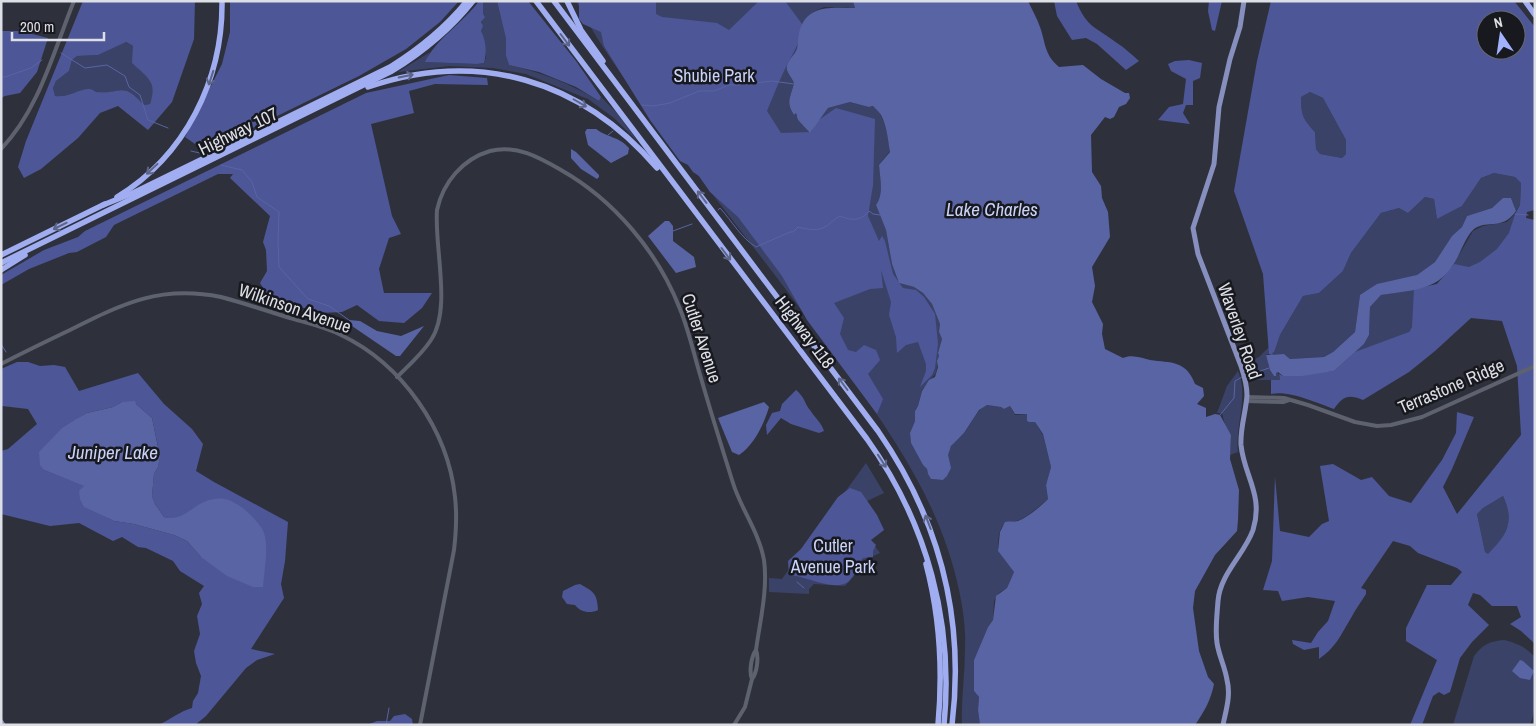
<svg xmlns="http://www.w3.org/2000/svg" width="1536" height="726" font-family="'Archivo Narrow',sans-serif">
  <style>
    .green { fill: #3b4268 }
    .forest { fill: #4d5797; fill-rule: evenodd }
    .water { fill: #5964a5 }
    .lines { fill: none; stroke-linecap: round; stroke-linejoin: round }
    .stream { stroke: #5964a5; stroke-width: 1 }
    .minor { stroke: #5e616e; stroke-width: 4 }
    .major { stroke: #868fbd; stroke-width: 5 }
    .highway { stroke: #a0aef1; stroke-width: 5.5 }
    .oneway { stroke: #5c6488 }
    .labels { text-anchor: middle; dominant-baseline: central; stroke-width: 5; stroke-linejoin: round; paint-order: stroke }
    .park-label { font-size: 18px; fill: #cad3f9; stroke: #18191e }
    .street-label { font-size: 18px; fill: #dddfe7; stroke: #18191e }
    .water-label { font-size: 19px; font-style: italic; fill: #c9d2f7; stroke: #18191e }
  </style>
  <rect width="100%" height="100%" fill="#2e313c"/>
  <g class="green">
    <path d="M483 1H497L506 39V56L509 65C543 73 569 83 599 101L601 97 617 113 638 142 614 118 588 99 526 74 493 68 449 66 398 72 430 52 426 62 477 64 484 63 486 57 481 31Z"/>
    <path d="M576 1H853L856 7 854 8 824 7 815 11 806 19 802 24 797 50 792 57 787 71 794 83C791 97 785 103 794 115L796 113V116L798 115V120L810 133 828 108 850 102 871 107 874 106C876 109 880 112 881 116 887 127 888 140 890 151L879 165C880 179 884 194 876 205L886 230 892 264 899 283 914 287 923 293 932 304 940 324 939 332 942 339 938 353 939 356 936 373 922 390 918 406 915 410V421L910 433 911 443 923 465 927 469 928 474 931 479 943 480C956 469 944 462 949 451 952 442 959 439 964 433 972 423 976 410 987 405L1001 407 1004 409 1010 406 1015 415 1027 414V421L1029 422H1035L1043 435 1051 467 1046 485 1048 499C1041 505 1024 520 1016 521 1010 523 1006 521 1002 527 998 533 998 543 998 551L1014 572 1007 588 999 593 994 601 993 620 988 627 974 660V691L979 697 978 710 980 725H962C961 699 965 674 965 649 966 630 963 608 959 590 941 506 897 442 848 373 791 294 730 218 672 141 638 97 601 50 576 1Z"/>
    <path d="M125 42 133 46 150 80 154 92 150 104 144 105C122 81 124 94 98 92 95 92 93 89 90 89 81 89 67 97 55 97L53 88 56 81 69 71 72 60 77 56 98 55Z"/>
    <path d="M1310 92 1323 98 1346 140V154L1342 158 1320 154 1316 149 1315 132C1303 119 1301 115 1301 97Z"/>
    <polygon points="1494,173 1515,177 1521,183 1520,205 1516,211 1511,198 1504,198 1492,208 1467,216 1462,227 1452,236 1435,262 1417,275 1360,295 1355,332 1333,352 1324,357 1290,359 1284,354 1267,354 1266,355 1270,370 1274,376 1276,376 1276,373 1278,372 1280,380 1251,380 1245,363 1259,357 1273,343 1274,349 1280,335 1303,296 1319,293 1343,271 1351,253 1381,213 1399,208 1408,213 1425,197 1434,199 1437,219 1462,206 1481,178"/>
    <polygon points="1515,214 1507,243 1412,327 1409,332 1334,371 1364,344 1369,335 1370,307 1381,295 1422,288 1437,284 1452,267 1473,231 1483,226 1507,222"/>
    <path d="M1238 371C1249 397 1235 425 1238 452L1230 455 1231 435 1225 425 1222 413H1217L1227 386Z"/>
    <polygon points="866,463 884,493 859,505 857,522 880,553 860,562 854,576 845,586 814,584 809,589 809,594 769,592 769,578 782,579"/>
    <path d="M1503 496C1515 522 1507 535 1488 555L1485 552 1477 514 1483 508Z"/>
    <path d="M1504 640C1517 643 1525 647 1535 657V709L1530 725H1453L1474 656C1482 645 1490 641 1504 640Z"/>
  </g>
  <g class="forest">
    <path d="M83 1H195L194 39 172 102 148 130 118 106 100 113 78 138 41 169 24 178 18 167 26 141ZM126 42 133 46 132 63C147 77 158 82 150 104L144 105C122 81 124 94 97 92 95 92 93 89 90 89 80 88 68 98 55 96L53 88 56 81 69 71 72 60 77 56 98 55Z"/>
    <polygon points="230,1 459,1 440,22 406,49 359,76 205,151 185,137 222,64 230,32"/>
    <path d="M479 1H483V14L485 17 481 22 483 26 481 31C486 41 487 52 484 63L477 64 425 62C435 40 464 22 479 1Z"/>
    <polygon points="497,1 528,1 576,61 601,97 599,101 576,87 539,72 509,65 506,56 506,39"/>
    <path d="M579 1H656V14L662 17 717 23 729 30 759 1H785L802 24C802 38 795 50 789 61 781 76 774 94 767 111L781 133 811 132 816 122 836 108 875 119 873 185 868 216 879 241 882 236 885 241 893 274 903 288 916 290 924 297 935 314 938 344 935 368 932 375 920 387 926 371V364L918 342 906 345 897 353 896 337 889 315 891 302 881 270 883 288 870 289 834 303 844 318 840 334 848 350 856 352 864 345 876 350 880 360 868 374 883 399 877 414 807 320 782 276 738 217 710 192 699 176 693 172 688 165 680 161 650 120 604 46 601 32 583 24 579 19Z"/>
    <path d="M1054 1H1076C1087 28 1096 27 1117 43 1125 48 1132 55 1139 61L1126 70 1097 44 1086 38 1072 40 1057 16Z"/>
    <polygon points="1209,1 1222,1 1215,31 1212,30 1208,11"/>
    <path d="M1271 1H1514L1535 27V210L1527 212 1526 218 1535 220V644L1521 631 1510 624 1521 617 1517 606H1492L1480 595 1473 593 1468 605 1489 625 1472 642 1460 658 1450 692 1444 695 1439 692 1433 696 1422 725H1410L1437 660 1406 641V628L1427 585H1451L1462 572 1457 568 1418 553 1410 546 1393 541 1361 588 1366 590V594C1361 602 1355 610 1351 618 1340 636 1337 646 1319 659V647L1304 650 1293 644 1292 640 1311 643 1318 632 1328 621 1335 601 1308 597 1282 601 1278 591 1263 590 1272 561 1275 477 1280 531 1309 537 1322 524 1329 521 1320 466 1333 464 1361 480 1372 477 1389 496 1411 503 1442 460 1456 433 1457 412 1474 417 1452 469 1443 487 1457 514 1521 435 1517 366 1502 321 1471 318 1435 351 1409 372 1363 400C1348 394 1343 396 1334 409 1317 403 1289 390 1271 394V380H1280L1279 374 1283 376 1334 371 1355 352 1409 332 1412 327 1414 289 1437 284 1454 264 1469 267 1480 262 1497 249 1509 233 1515 214 1520 205 1521 183 1515 177 1494 173 1481 178 1462 206 1437 219 1434 199 1425 197 1408 213 1399 208 1381 213 1351 253 1343 271 1319 293 1303 296 1280 335 1274 352 1272 353 1273 355 1269 354 1263 274 1234 191 1257 61ZM1486 20H1516V50H1486ZM1310 92 1323 98 1346 140V154L1342 158 1320 154 1316 149 1315 132C1303 119 1301 115 1301 97ZM1503 496C1515 522 1507 535 1488 554L1485 552 1477 514 1483 508Z"/>
    <polygon points="1,31 20,31 48,38 37,72 20,93 5,96 1,98"/>
    <polygon points="1189,60 1202,63 1200,78 1193,81 1193,105 1186,105 1183,113 1190,124 1158,120 1169,107 1183,104 1186,79 1171,71 1168,64 1175,61"/>
    <polygon points="449,75 487,78 488,85 435,84 409,91 414,113 371,124 392,216 401,234 389,238 379,269 384,293 432,293 422,308 404,323 379,321 357,305 342,312 319,313 268,296 260,283 267,271 266,250 263,242 270,216 230,178 233,174 218,174 114,225 106,237 77,252 69,253 29,269 1,285 1,275 44,250 78,237 85,231 366,93"/>
    <path d="M17 362H28L40 366 54 365 65 367 79 391 138 373 164 404 192 429 203 444 196 471 214 482 288 522 285 561 281 584 284 598 251 649 275 654 257 660 246 668 206 716 195 725H158C170 720 180 711 192 708L193 701 198 693 201 676 196 663 194 651 200 634 197 616 202 604 199 593 204 586 180 571 173 561 146 548 138 547 122 537 113 541 79 523 50 526 1 514V451L8 449 37 424 28 409 2 406 1 369ZM122 402 136 404 152 418 160 456 158 467 154 474 152 496 155 504 164 517C201 527 206 468 257 522L201 557 187 541 174 535 134 524 114 521 85 507V486L44 470 63 427 87 413 113 407Z"/>
    <path d="M796 390C806 399 803 401 810 410 815 418 821 422 824 431L819 433 791 424 781 418 767 435 766 425 772 413 780 411 782 404Z"/>
    <path d="M850 488 861 492 877 515 884 530 871 540 876 545 873 551V557L863 558C857 565 856 574 849 581 835 593 804 575 789 575L788 561 801 549 838 497Z"/>
    <path d="M580 584C594 592 597 593 598 610 590 614 580 612 575 605L567 604 562 597 563 591 575 585Z"/>
    <polygon points="405,714 412,719 413,725 367,725 377,721 390,721 394,716"/>
  </g>
  <g class="water">
    <path d="M853 1H1028C1032 10 1037 18 1040 27 1046 44 1044 54 1059 67L1083 65 1101 79 1125 93H1129L1130 98 1126 104 1119 107 1114 117 1110 119 1105 117 1091 135 1092 172 1101 186 1102 198 1108 212 1110 237 1092 267 1095 286 1092 302 1103 324 1102 334 1105 349 1123 358C1132 354 1141 358 1150 360 1171 363 1186 360 1195 384L1203 388 1204 396 1197 404 1206 408V417L1215 414 1220 415 1231 435 1230 459 1239 490 1238 520 1237 531 1215 555 1195 591 1193 608 1199 651 1208 677 1214 684C1211 700 1204 712 1195 725H980L978 710 979 697 974 691V660L988 627 993 620 996 596 1007 588 1014 572 998 551 1000 532 1005 522C1009 521 1014 522 1018 521 1028 517 1040 507 1048 499L1046 485 1051 467 1043 434 1035 422H1029L1027 421V414H1015L1010 406 1004 409 1001 407 987 405 979 410 964 433 951 446 948 455 951 468 947 476 943 480 931 479 928 474 927 469 923 465 911 443 910 433 915 421V411L918 406 922 391 929 380 935 377 938 367 937 361 939 356 938 353 942 339 939 332 940 324 932 304 923 293 914 287 899 283 892 264 886 230 876 205C884 194 880 179 879 165L890 152C888 141 887 126 881 115 879 112 876 109 873 106L869 107 850 102 828 108 810 133 798 120 796 113 794 115C785 102 791 97 794 83 792 78 788 74 787 70 785 62 795 55 797 49 798 44 798 38 799 33 806 3 833 8 855 8Z"/>
    <path d="M587 129H596C608 138 618 136 629 148L628 154 611 163 588 145 585 132Z"/>
    <polygon points="571,149 576,152 599,175 599,177 597,179 581,169 571,158"/>
    <path d="M1503 198H1511L1516 211C1502 232 1484 218 1472 231 1464 240 1460 255 1453 265 1436 292 1409 290 1381 295L1370 307 1369 335 1364 344 1334 371 1302 376H1283L1278 372 1276 373V376H1274L1270 370 1266 355 1284 354 1290 359 1324 357 1333 352 1355 332 1360 295 1377 284 1417 275 1435 262 1452 236 1462 227 1467 216 1492 208Z"/>
    <polygon points="665,221 669,221 673,226 673,241 694,257 696,267 676,273 648,236"/>
    <polygon points="349,320 360,321 377,331 401,336 424,326 400,356 396,356 349,324"/>
    <path d="M135 401 136 404 152 418 160 457 158 467 154 474 152 496 155 504 164 517C184 522 192 505 209 500 213 499 220 498 224 499 237 500 260 521 264 533 269 547 264 572 263 587H253L227 576 201 557 187 541 174 535 134 524 114 521 84 507 80 499 79 491 84 486 44 470 40 465 39 452 63 427 76 419 87 413 113 407 122 402Z"/>
    <path d="M764 402 769 407C764 424 754 445 739 455L732 452 718 418Z"/>
    <polygon points="1520,660 1523,661 1534,671 1530,680 1520,678 1512,671"/>
  </g>
  <g class="lines">
    <g class="stream">
      <polyline points="61,53 85,68 107,65 125,76 129,87 140,95 148,120 168,128"/>
      <polyline points="1,77 5,77 31,68 42,60"/>
      <polyline points="642,105 653,106 670,103 699,91 714,91 729,85 738,85 772,81 794,84"/>
      <polyline points="608,135 613,131"/>
      <polyline points="191,151 204,154"/>
      <polyline points="221,165 242,170 252,182 257,197 279,212 278,241 279,267 308,299 329,306 349,320"/>
      <path d="M718 210 720 208C732 221 741 238 756 247L790 232H793L798 227C806 229 815 231 823 228 830 225 833 219 840 216 852 221 861 221 869 211L873 214 880 215"/>
      <polyline points="1515,214 1528,215"/>
      <polyline points="673,231 692,224"/>
      <polyline points="1,344 6,352"/>
      <polyline points="1246,376 1269,368"/>
      <polyline points="1220,415 1234,398 1235,381 1242,377"/>
      <polyline points="797,582 804,588"/>
      <polyline points="386,725 389,708"/>
    </g>
    <g class="minor">
      <path d="M1 149C39 110 54 50 74 1"/>
      <path d="M1 364C24 352 47 341 70 330 124 303 160 285 221 297 244 303 267 311 290 318 307 323 325 327 341 335 402 364 448 430 455 497 457 514 456 533 454 550L420 725"/>
      <path d="M397 377C409 365 422 354 431 340 452 309 434 247 437 210 443 182 463 159 490 151 516 144 540 158 561 170 614 200 658 252 680 309 689 331 694 355 701 378 711 413 722 448 733 483 741 509 759 532 764 560 768 589 760 621 756 650 751 657 749 672 752 679"/>
      <polyline points="1247,397 1284,398 1308,405 1355,422 1377,426 1391,425 1422,417 1535,366"/>
      <polyline points="1246,401 1283,402 1289,400"/>
      <path d="M734 725 745 707 752 679C757 673 759 657 756 650"/>
    </g>
    <g class="major">
      <polyline points="1,722 3,725"/>
      <path d="M1223 725C1226 710 1231 695 1227 680 1225 667 1219 656 1217 643 1215 630 1217 615 1218 601 1220 574 1244 555 1253 530 1264 495 1244 476 1241 445 1240 428 1246 412 1247 395 1247 385 1244 375 1241 366L1198 254 1193 228 1214 164 1219 107 1230 59 1240 27 1244 1"/>
    </g>
    <g class="highway">
      <path d="M536 1 867 439C927 523 954 622 944 725"/>
      <path d="M554 1 878 431C939 519 965 618 952 725"/>
      <polyline points="567,1 581,30 603,61"/>
      <polyline points="1525,1 1535,15"/>
      <path d="M368 87C478 49 582 80 657 168"/>
      <path d="M117 197C185 156 223 80 222 1"/>
      <path d="M103 205 133 193 390 67C419 49 445 28 467 1"/>
      <polyline points="1,255 105,204"/>
      <path d="M1 263 392 71C423 52 450 30 473 1"/>
      <polyline points="1,270 25,255"/>
      <path d="M926 564C940 617 943 670 938 725"/>
    </g>
  </g>
  <defs><path id="oneway-shaft" d="M-6 0H5M1.5-3L5.5 0L1.5 3" fill="none" stroke-width="1.6" stroke-linecap="round" stroke-linejoin="round" transform="scale(1.25)"/></defs>
  <g class="oneway">
    <use href="#oneway-shaft" transform="translate(565 40) rotate(53)"/>
    <use href="#oneway-shaft" transform="translate(406 76) rotate(-12)"/>
    <use href="#oneway-shaft" transform="translate(211 78) rotate(108)"/>
    <use href="#oneway-shaft" transform="translate(580 103) rotate(30)"/>
    <use href="#oneway-shaft" transform="translate(152 169) rotate(137)"/>
    <use href="#oneway-shaft" transform="translate(702 197) rotate(-127)"/>
    <use href="#oneway-shaft" transform="translate(60 226) rotate(154)"/>
    <use href="#oneway-shaft" transform="translate(726 254) rotate(53)"/>
    <use href="#oneway-shaft" transform="translate(843 384) rotate(-127)"/>
    <use href="#oneway-shaft" transform="translate(882 461) rotate(57)"/>
    <use href="#oneway-shaft" transform="translate(928 522) rotate(-111)"/>
  </g>
  <g class="labels">
    <g class="park-label">
      <text x="714" y="75">Shubie Park</text>
      <text x="833" y="545">Cutler<tspan x="833" dy="21">Avenue Park</tspan></text>
    </g>
    <g class="street-label">
      <text transform="translate(238 131) rotate(-26)">Highway 107</text>
      <text transform="translate(295 308) rotate(19)">Wilkinson Avenue</text>
      <text transform="translate(1240 331) rotate(71)">Waverley Road</text>
      <text transform="translate(805 332) rotate(53)">Highway 118</text>
      <text transform="translate(702 338) rotate(72)">Cutler Avenue</text>
      <text transform="translate(1451 386) rotate(-23)">Terrastone Ridge</text>
    </g>
    <g class="water-label">
      <text x="992" y="209">Lake Charles</text>
      <text x="113" y="452">Juniper Lake</text>
    </g>
  </g>
  <rect width="1536" height="726" fill="none" stroke="#dddfe7" stroke-width="5"/>
  <g transform="translate(1501 35) rotate(347)"><circle r="24" fill="#18191e" stroke="#67686e"/>
  <path d="M0-4L9 19L0 12L-9 19Z" fill="#a3b2fd"/>
  <text y="-8" font-size="14" font-weight="bold" text-anchor="middle" fill="#dddfe7">N</text>
  </g>
  <path d="M12 32v8h92v-8" fill="none" stroke="#dddfe7" stroke-width="2.5"/>
  <text x="20" y="32" font-size="15" fill="#dddfe7" stroke="#18191e" stroke-width="4" paint-order="stroke">200 m</text>
</svg>
